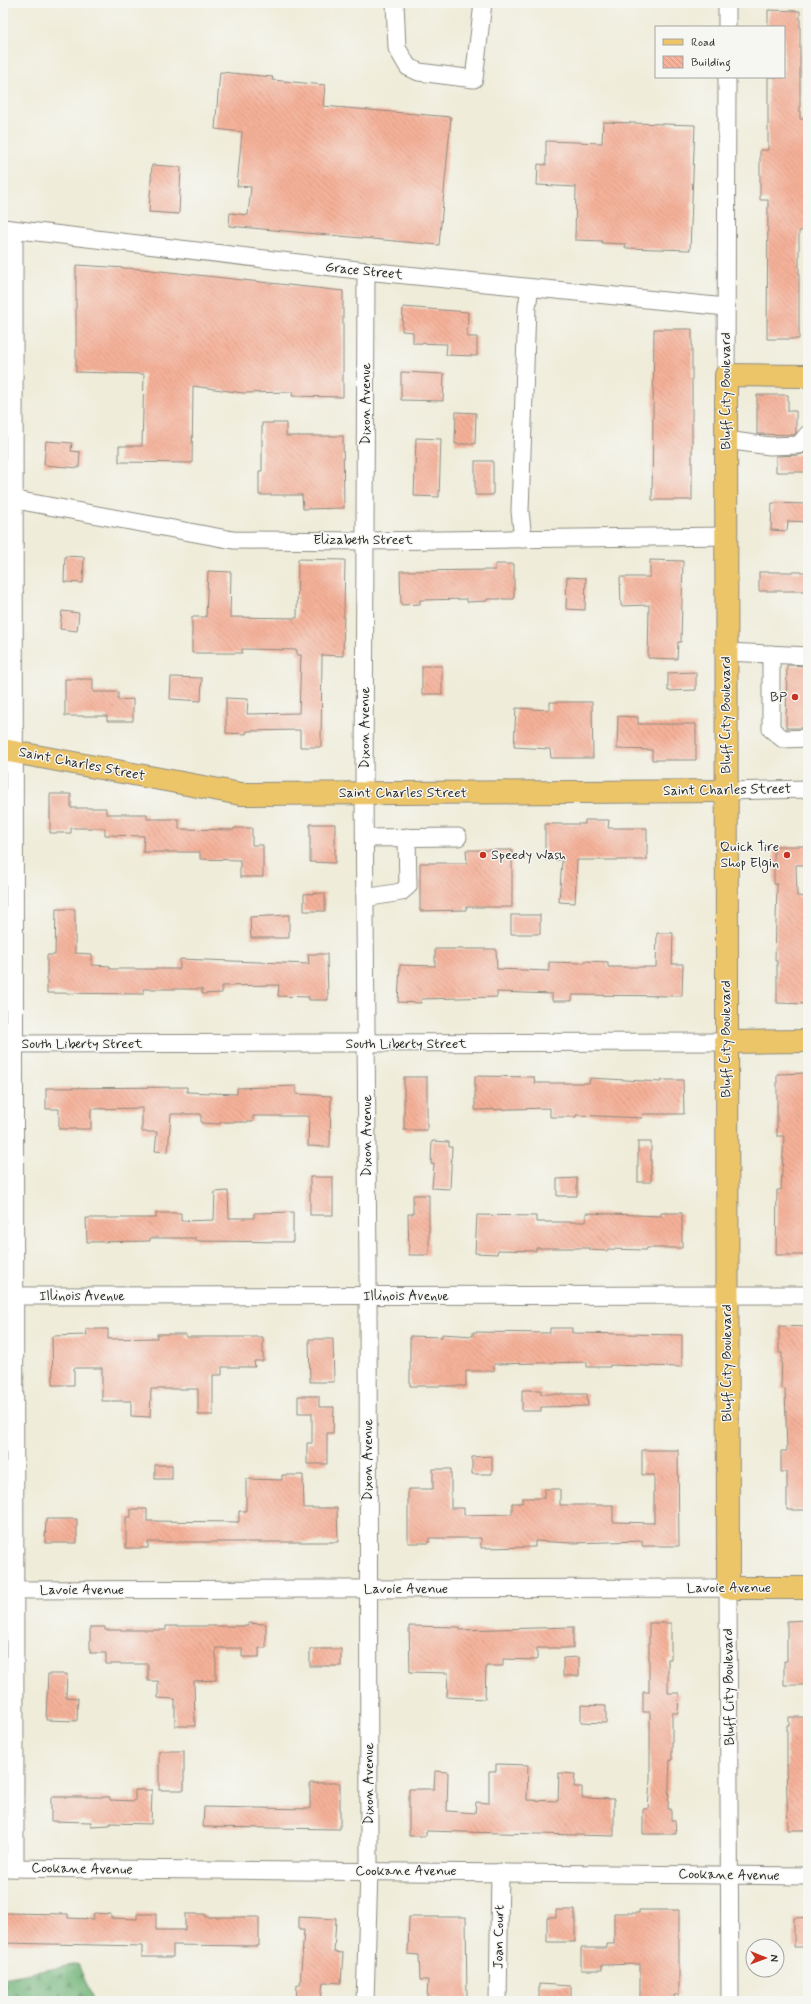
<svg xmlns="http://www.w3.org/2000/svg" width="811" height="2004" font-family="Mynerve,sans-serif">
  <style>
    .forest { fill: url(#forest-firs); stroke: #4d6e51 }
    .building { fill: url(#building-back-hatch) }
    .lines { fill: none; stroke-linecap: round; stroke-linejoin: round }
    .minor-casing { stroke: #8d8c82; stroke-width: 19 }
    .major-casing { stroke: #8d8c82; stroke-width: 24 }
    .minor { stroke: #fff; stroke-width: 17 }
    .major { stroke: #edc569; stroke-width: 22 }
    .poi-dot { fill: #c8321e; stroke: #f6f6f2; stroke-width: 1.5 }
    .labels { text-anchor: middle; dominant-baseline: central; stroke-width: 3; stroke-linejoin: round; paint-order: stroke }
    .street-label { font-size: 14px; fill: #2b2b2b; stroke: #f6f6f2 }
    .poi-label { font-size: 14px; fill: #2b2b2b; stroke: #f6f6f2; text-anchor: end }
  </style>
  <defs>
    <pattern id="forest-firs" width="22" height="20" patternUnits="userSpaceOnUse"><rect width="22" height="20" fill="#6fb277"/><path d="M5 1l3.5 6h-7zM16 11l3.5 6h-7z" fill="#5b9162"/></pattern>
    <pattern id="building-back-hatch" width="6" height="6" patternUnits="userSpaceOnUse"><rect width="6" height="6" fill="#f5b199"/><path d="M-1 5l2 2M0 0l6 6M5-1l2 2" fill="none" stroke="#d29884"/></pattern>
  </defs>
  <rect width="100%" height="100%" fill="#f6f6f2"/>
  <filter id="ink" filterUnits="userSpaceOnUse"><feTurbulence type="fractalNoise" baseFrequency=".025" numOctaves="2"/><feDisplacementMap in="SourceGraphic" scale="8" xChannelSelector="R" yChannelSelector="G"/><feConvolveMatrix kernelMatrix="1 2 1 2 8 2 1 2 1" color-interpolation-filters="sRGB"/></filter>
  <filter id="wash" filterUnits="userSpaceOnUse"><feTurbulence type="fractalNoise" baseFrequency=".012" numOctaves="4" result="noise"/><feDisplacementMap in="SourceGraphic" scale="16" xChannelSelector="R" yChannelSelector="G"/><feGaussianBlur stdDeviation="0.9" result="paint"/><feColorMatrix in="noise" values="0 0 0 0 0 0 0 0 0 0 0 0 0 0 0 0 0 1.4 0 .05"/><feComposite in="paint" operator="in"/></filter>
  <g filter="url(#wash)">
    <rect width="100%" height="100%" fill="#efecd9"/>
    <polygon class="forest" points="78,1964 94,2001 3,2001 3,1978"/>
    <g id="blocks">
      <g class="building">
        <polygon points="768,10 800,11 800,119 808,119 808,231 799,231 799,339 767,339 768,200 760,200 760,150 768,150 768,77 784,77 784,27 768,27"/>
        <polygon points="220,72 273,77 272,80 325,85 323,106 451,117 439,245 229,226 230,213 248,215 251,187 237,186 242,132 215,129"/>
        <polygon points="603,122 695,125 690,250 625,248 626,244 602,243 602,241 575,240 576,187 537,185 538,164 546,165 546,141 602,143"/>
        <polygon points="152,165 181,167 179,214 149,212"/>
        <polygon points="76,265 142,269 343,291 343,397 292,396 293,392 243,393 193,386 192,463 119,462 119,446 142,446 144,374 76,372"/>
        <polygon points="403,307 468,312 467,337 477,337 477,356 446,355 447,344 413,343 413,332 402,331"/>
        <polygon points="654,329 692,329 692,500 652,500"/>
        <polygon points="401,372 444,374 443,401 401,400"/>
        <polygon points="757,395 788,395 788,411 796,411 796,433 794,435 757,434"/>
        <polygon points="456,412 476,413 475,444 455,444"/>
        <polygon points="262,423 286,423 286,436 343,436 344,508 303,509 302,495 259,495 259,471 262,471"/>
        <polygon points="416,438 441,439 439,497 414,496"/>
        <polygon points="46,441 72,443 71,451 80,452 79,468 44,465"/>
        <polygon points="808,452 808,472 776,472 776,456 799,455"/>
        <rect x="475" y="461" width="18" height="34"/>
        <polygon points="772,503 808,504 808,522 788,521 787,531 771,530"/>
        <polygon points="65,556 84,557 83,583 64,582"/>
        <polygon points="298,559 345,560 343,656 322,655 321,747 300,747 300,730 247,731 246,734 226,733 226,698 248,699 247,714 299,713 301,655 297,655 297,650 242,649 242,653 192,653 192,617 206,617 208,571 231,572 230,617 297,618"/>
        <polygon points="650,560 683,561 681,642 678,642 677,659 648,658 649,605 621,606 620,577 650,577"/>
        <polygon points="495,564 514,564 514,599 487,599 487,601 467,602 467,599 420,600 420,604 401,605 400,571 495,570"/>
        <rect x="759" y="572" width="49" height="19"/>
        <polygon points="567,577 586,578 585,610 566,609"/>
        <polygon points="62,611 79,613 77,631 60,629"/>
        <polygon points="787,665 808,666 808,728 786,728"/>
        <rect x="422" y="666" width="20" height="28"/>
        <polygon points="696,672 696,690 668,691 668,673"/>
        <polygon points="171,677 202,678 201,701 170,699"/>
        <polygon points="65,679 93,679 93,692 118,692 118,700 133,699 133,721 107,721 107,716 65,716"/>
        <polygon points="550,702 592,702 593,758 551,758 550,749 514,747 516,708 550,710"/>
        <polygon points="618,716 638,717 638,724 696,724 696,760 652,760 652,750 617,749"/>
        <polygon points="50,794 71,794 71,808 106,808 106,814 147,814 147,819 179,819 179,829 234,830 234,828 252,828 252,845 263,845 263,877 240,877 240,860 200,859 200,852 143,852 144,836 105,835 105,828 71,828 71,833 50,833"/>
        <polygon points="585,820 609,820 608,828 647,828 647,860 577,860 575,903 559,902 562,860 545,860 545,824 585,824"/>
        <polygon points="310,824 335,824 335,863 310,862"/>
        <polygon points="774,846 808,846 808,865 796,865 797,896 808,897 808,1004 777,1003 777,961 775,961 777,884 774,884"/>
        <polygon points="466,850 512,850 512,907 466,907 466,910 420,911 420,863 467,863"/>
        <polygon points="325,893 325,911 304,911 304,894"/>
        <polygon points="56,909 75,909 75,953 92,954 92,965 110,966 110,969 180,969 180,959 309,964 308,954 327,954 328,1000 309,1000 309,997 278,996 279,985 222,986 222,993 202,994 202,989 143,989 143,994 47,993 47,955 55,955"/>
        <polygon points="289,915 289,938 251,938 250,917"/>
        <rect x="511" y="915" width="29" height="19"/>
        <polygon points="657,933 673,933 672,964 683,964 682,996 572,995 572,1001 552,1001 552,994 497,992 497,997 421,999 421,1003 398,1002 400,965 435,966 435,949 496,949 497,969 549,971 549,962 585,963 585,961 608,962 608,967 656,967"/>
        <polygon points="808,1073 808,1255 776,1255 777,1190 781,1190 784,1136 777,1136 777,1074"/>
        <polygon points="475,1076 534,1077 535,1083 589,1083 590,1078 661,1082 661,1080 683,1080 684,1114 643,1114 642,1118 576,1115 576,1117 550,1117 550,1108 475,1110"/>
        <rect x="404" y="1077" width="23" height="53"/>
        <polygon points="296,1086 296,1094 331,1096 330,1147 308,1146 309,1116 253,1116 253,1122 220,1122 220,1124 201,1123 201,1114 171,1114 168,1152 155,1151 157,1132 142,1132 142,1108 91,1109 91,1129 59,1129 59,1109 46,1109 46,1088 187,1087 187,1092 237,1094 237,1088"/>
        <polygon points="432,1141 449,1142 449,1147 452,1147 450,1189 432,1188 434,1164 431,1164"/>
        <rect x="638" y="1142" width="13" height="40"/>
        <rect x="310" y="1177" width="23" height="38"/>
        <polygon points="577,1178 577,1196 557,1196 557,1179"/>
        <polygon points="228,1191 229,1218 254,1218 254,1213 293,1212 293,1242 196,1241 196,1238 150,1238 150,1241 87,1242 86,1218 156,1218 156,1213 181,1213 181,1221 214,1220 215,1192"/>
        <polygon points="413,1195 429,1195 429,1255 409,1255 408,1214 413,1214"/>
        <polygon points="586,1213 661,1216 661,1213 682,1213 682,1248 647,1248 646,1250 608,1249 607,1251 590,1250 590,1248 536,1248 536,1251 498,1250 497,1254 475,1253 477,1215 536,1216 536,1222 586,1222"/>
        <polygon points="779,1326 808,1327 808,1510 787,1510 787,1472 781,1472 781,1451 787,1451 785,1389 781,1388 782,1353 779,1353"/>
        <polygon points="550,1328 572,1328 572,1333 682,1335 682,1367 610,1365 610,1367 587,1367 587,1362 494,1364 494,1371 466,1371 466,1386 410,1386 410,1336 442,1337 442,1334 473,1336 473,1332 550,1333"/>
        <polygon points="86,1329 108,1329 108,1339 157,1338 157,1334 186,1334 186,1337 263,1337 263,1361 254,1361 255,1367 222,1367 222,1375 213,1375 213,1415 198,1415 198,1389 151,1389 150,1417 131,1416 131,1401 102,1401 102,1368 74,1368 74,1385 53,1385 52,1336 87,1335"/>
        <polygon points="309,1339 333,1339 334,1382 310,1382"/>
        <polygon points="522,1390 541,1390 541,1394 587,1394 588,1406 541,1407 541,1411 522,1411"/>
        <polygon points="298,1396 319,1396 319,1407 334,1407 333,1433 327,1433 327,1464 307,1464 307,1443 312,1443 312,1413 298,1413"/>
        <polygon points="642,1450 678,1450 679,1546 642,1546 642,1541 573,1543 535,1541 535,1547 481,1548 481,1538 429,1538 429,1543 408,1543 408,1489 433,1489 433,1469 451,1469 451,1508 464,1508 464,1515 512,1514 512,1503 522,1503 522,1498 544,1498 544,1489 560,1489 560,1505 613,1505 613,1522 654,1523 654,1475 642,1475"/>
        <polygon points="492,1456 492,1474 472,1474 472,1457"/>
        <rect x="155" y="1465" width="17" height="14"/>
        <polygon points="282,1475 303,1475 304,1508 337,1508 338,1542 148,1542 148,1548 126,1548 126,1517 131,1517 131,1509 147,1509 147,1521 239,1522 239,1511 246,1511 246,1479 282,1480"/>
        <polygon points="46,1519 77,1519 77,1543 45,1543"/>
        <polygon points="808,1620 808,1685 784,1685 784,1661 787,1661 787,1621"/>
        <polygon points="248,1623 266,1624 266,1648 259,1648 259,1657 242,1657 242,1648 216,1648 216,1680 194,1681 195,1726 175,1726 175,1699 158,1698 158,1681 148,1681 148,1664 106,1664 106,1653 90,1653 90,1627 105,1627 105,1630 166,1630 166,1626 248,1626"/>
        <polygon points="649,1623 671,1623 671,1659 668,1659 668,1693 679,1693 678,1713 672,1713 672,1760 670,1760 668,1809 671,1809 671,1820 675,1821 676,1834 643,1834 643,1809 648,1809 650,1779 650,1712 643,1712 643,1692 649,1692"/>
        <polygon points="409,1626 460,1627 460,1630 573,1627 573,1648 537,1648 537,1660 503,1659 503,1666 486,1666 485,1699 447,1697 448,1673 410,1672"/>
        <rect x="310" y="1649" width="31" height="17"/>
        <polygon points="579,1657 579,1676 563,1676 563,1658"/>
        <polygon points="48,1674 67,1674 66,1697 78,1698 77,1721 46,1720"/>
        <polygon points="581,1705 606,1706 606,1723 581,1722"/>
        <polygon points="789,1717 808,1717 808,1830 788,1830 786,1766 787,1766 787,1725 789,1725"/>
        <rect x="159" y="1751" width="25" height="39"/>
        <polygon points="496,1764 528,1765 527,1800 558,1801 559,1773 575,1774 574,1787 582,1787 582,1798 614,1799 614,1836 426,1831 426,1836 409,1836 409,1789 434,1789 435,1771 448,1772 447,1811 475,1813 476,1802 489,1803 489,1771 496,1771"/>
        <polygon points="310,1783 340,1783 340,1829 203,1827 204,1807 310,1809"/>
        <polygon points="135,1790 152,1790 151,1824 110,1823 110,1825 91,1826 91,1822 51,1821 51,1797 110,1797 110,1800 135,1801"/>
        <polygon points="556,1910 575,1910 575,1942 547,1942 547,1917 556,1917"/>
        <polygon points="639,1910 679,1910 679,1995 674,1995 674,2001 640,2001 640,1964 602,1965 602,1970 581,1970 581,1948 607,1948 607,1944 614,1944 614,1913 639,1913"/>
        <polygon points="3,1913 68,1914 68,1918 93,1919 94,1913 111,1914 111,1918 137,1919 137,1914 156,1914 156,1930 185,1930 185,1914 205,1914 205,1917 259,1917 259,1946 173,1945 173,1957 142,1957 142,1946 3,1943"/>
        <polygon points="299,1917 336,1919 334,1952 343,1953 341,1983 323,1982 321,2001 296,2001 297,1985 300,1985 304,1930 299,1930"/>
        <polygon points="409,1917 466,1917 467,2001 437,2001 437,1998 427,1997 428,1980 420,1980 419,1955 408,1954"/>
        <polygon points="808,1917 808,1947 794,1947 794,1918"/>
        <polygon points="539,1984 571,1986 571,2001 539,2001"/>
      </g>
    </g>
  </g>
  <g filter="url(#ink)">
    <use href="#blocks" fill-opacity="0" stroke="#8d8c82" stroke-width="1"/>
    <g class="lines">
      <g class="minor-casing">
        <g id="minor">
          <polyline points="395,3 397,48 408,67 419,72 474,79 483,3"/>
          <polyline points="727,27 727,3"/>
          <polyline points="3,228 366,271 726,307"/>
          <polyline points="14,230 15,1868"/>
          <polyline points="726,375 727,77"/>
          <polyline points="726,440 770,446 799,445 808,434"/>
          <polyline points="5,498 233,540 365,541 727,536"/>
          <polyline points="523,539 520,511 527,307 530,288"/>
          <polyline points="726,652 808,656"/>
          <polyline points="771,654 771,729 783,739 808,738"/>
          <polyline points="726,791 808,789"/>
          <polyline points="365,838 458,837"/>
          <polyline points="365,898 401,892 408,886 407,837"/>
          <polyline points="3,1044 726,1042"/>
          <polyline points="4,1296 808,1295"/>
          <polyline points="3,1590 728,1588 730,2001"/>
          <polyline points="3,1868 808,1876"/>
          <polyline points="365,2001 369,1871 368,1270 364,793 366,271"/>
          <polyline points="498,2001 500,1872"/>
        </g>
      </g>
      <g class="major-casing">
        <g id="major">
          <polyline points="808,376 726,375 728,1588 808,1588"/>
          <polyline points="3,750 241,794 726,791"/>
          <polyline points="726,1042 808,1041"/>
        </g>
      </g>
      <use href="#minor" class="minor"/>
      <use href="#major" class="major"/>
    </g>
  </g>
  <g class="poi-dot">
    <circle cx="795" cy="697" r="4"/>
    <circle cx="483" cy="855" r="4"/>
    <circle cx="787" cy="855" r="4"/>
  </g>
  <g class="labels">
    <g class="street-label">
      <text transform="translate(364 271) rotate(6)">Grace Street</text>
      <text transform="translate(726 391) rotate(-90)">Bluff City Boulevard</text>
      <text transform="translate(366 404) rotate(-90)">Dixon Avenue</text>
      <text x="363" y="540">Elizabeth Street</text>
      <text transform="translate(726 715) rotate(-90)">Bluff City Boulevard</text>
      <text transform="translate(365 728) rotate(-90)">Dixon Avenue</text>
      <text transform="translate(82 764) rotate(11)">Saint Charles Street</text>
      <text transform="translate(727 790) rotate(-1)">Saint Charles Street</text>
      <text x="403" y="793">Saint Charles Street</text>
      <text transform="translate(726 1039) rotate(-90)">Bluff City Boulevard</text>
      <text x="82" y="1044">South Liberty Street</text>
      <text x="406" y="1044">South Liberty Street</text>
      <text transform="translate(367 1136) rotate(-90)">Dixon Avenue</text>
      <text x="82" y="1296">Illinois Avenue</text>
      <text x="406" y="1296">Illinois Avenue</text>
      <text transform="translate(727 1363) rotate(-90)">Bluff City Boulevard</text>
      <text transform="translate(368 1460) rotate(-90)">Dixon Avenue</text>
      <text x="729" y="1588">Lavoie Avenue</text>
      <text x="406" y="1589">Lavoie Avenue</text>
      <text x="82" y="1590">Lavoie Avenue</text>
      <text transform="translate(729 1687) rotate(-91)">Bluff City Boulevard</text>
      <text transform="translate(369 1784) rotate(-90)">Dixon Avenue</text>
      <text transform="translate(82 1869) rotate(1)">Cookane Avenue</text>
      <text x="406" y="1871">Cookane Avenue</text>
      <text transform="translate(729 1875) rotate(1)">Cookane Avenue</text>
      <text transform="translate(499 1937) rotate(-89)">Joan Court</text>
    </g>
    <g class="poi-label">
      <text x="787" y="697">BP</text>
      <text x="779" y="847">Quick Tire<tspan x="779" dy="16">Shop Elgin</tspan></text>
      <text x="491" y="855" text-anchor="start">Speedy Wash</text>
    </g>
  </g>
  <rect width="811" height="2004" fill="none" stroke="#f6f6f2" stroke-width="16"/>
  <rect x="655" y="26" width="130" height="52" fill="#f6f6f2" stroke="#a5a5a2"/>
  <rect x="663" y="39" width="20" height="6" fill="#edc569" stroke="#a5a5a2"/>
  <text x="691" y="46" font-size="12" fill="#2b2b2b">Road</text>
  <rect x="663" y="56" width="20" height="12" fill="url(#building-back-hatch)" stroke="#a5a5a2"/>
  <text x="691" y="66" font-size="12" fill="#2b2b2b">Building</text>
  <g transform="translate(765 1958) rotate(91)"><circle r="19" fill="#f6f6f2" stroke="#a5a5a2"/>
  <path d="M0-3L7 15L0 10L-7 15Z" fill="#c8321e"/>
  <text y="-6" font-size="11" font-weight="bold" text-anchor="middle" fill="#2b2b2b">N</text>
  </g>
</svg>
